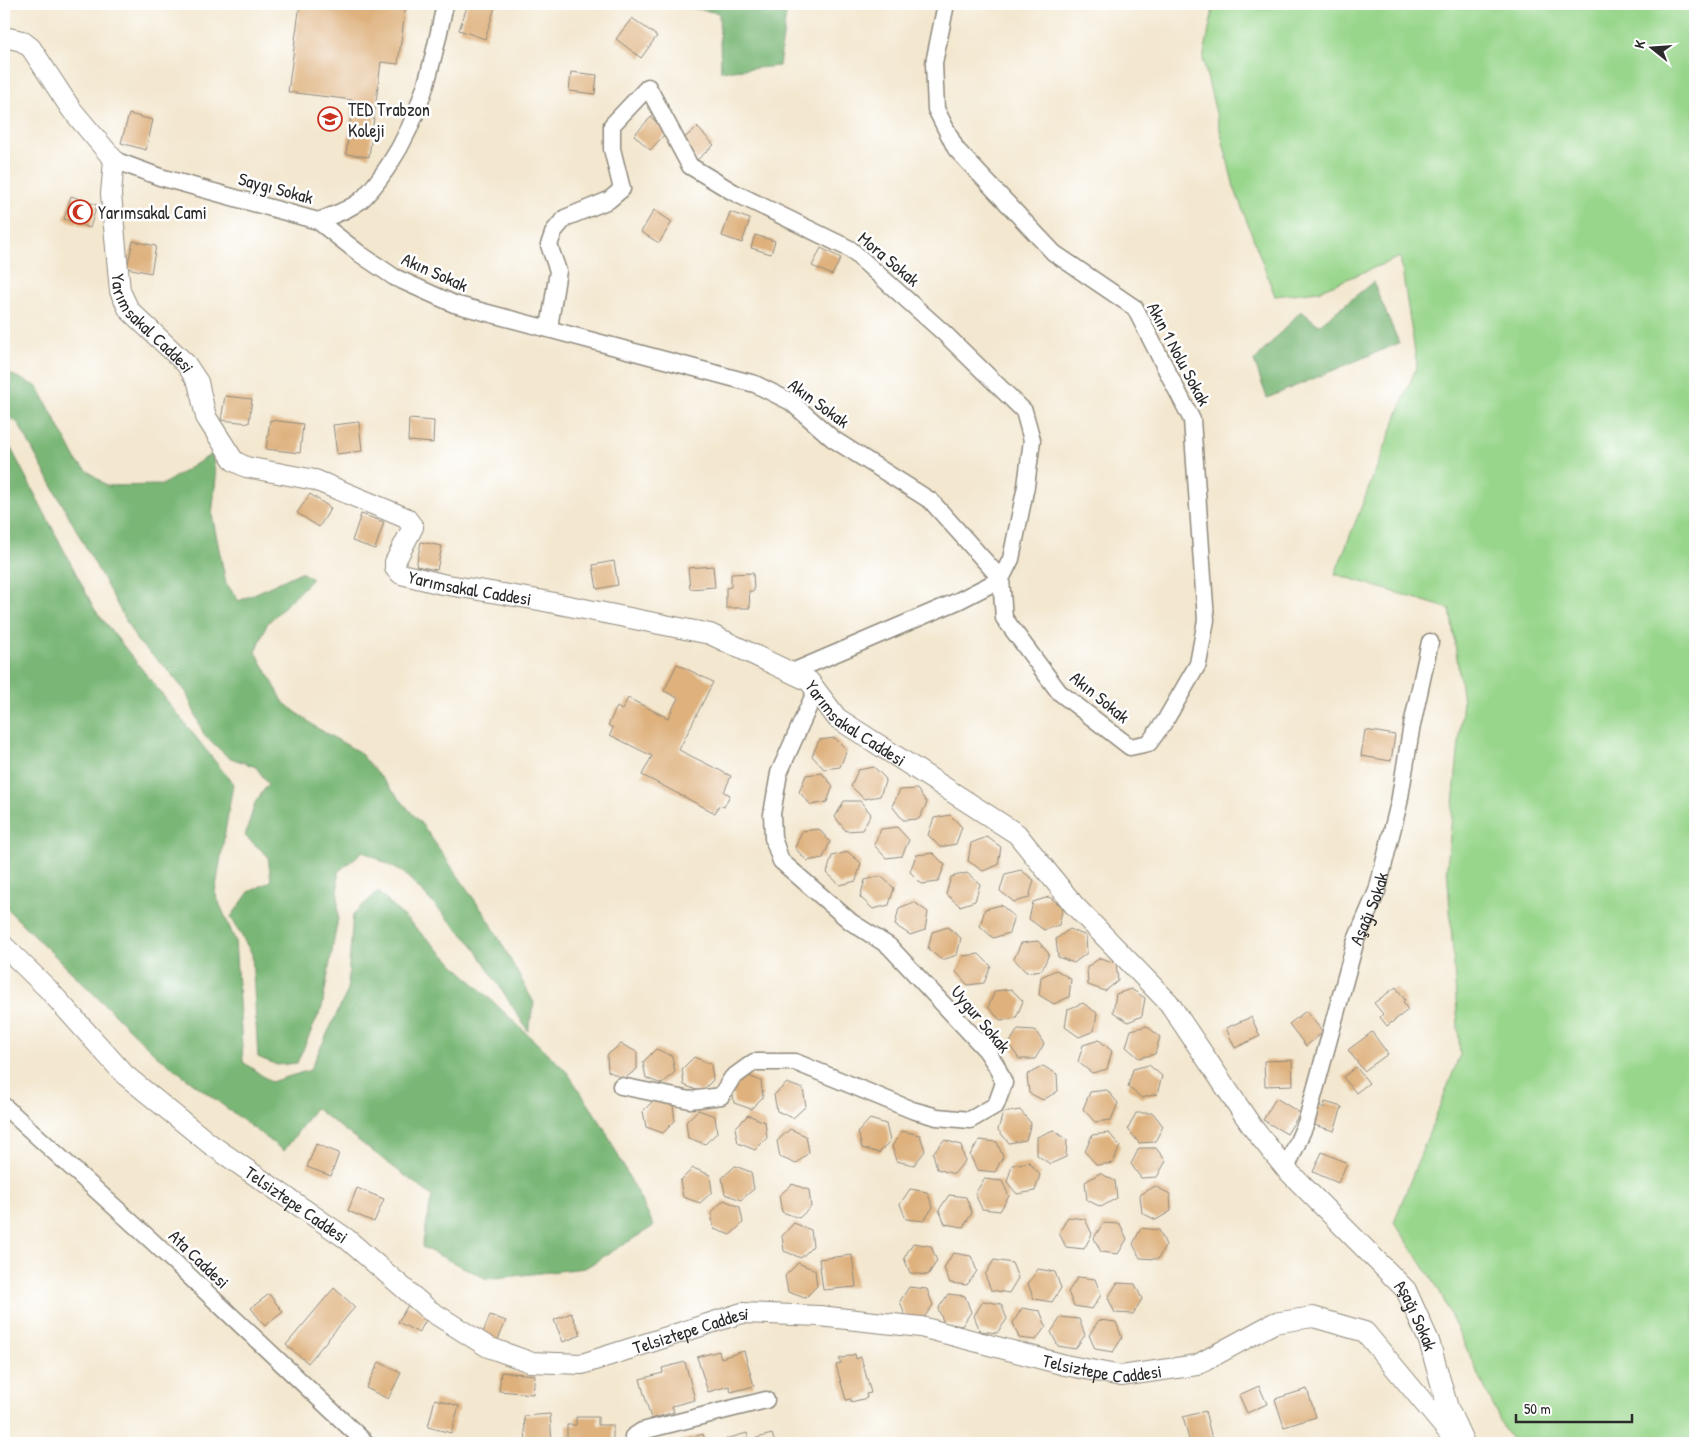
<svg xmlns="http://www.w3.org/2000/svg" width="1699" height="1447" font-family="'Patrick Hand',sans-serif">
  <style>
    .green { fill: #98d68b; stroke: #62805b }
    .forest { fill: #7ab777; stroke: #527151 }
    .building { fill: #deb17d }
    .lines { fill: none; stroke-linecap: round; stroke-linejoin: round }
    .minor-casing { stroke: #8f897d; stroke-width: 19 }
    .tertiary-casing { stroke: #8f897d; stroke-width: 22 }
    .minor { stroke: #fff; stroke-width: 16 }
    .tertiary { stroke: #fff; stroke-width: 20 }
    .labels { text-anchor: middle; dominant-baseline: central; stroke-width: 5; stroke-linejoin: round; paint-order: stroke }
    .poi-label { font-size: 18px; fill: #2b2b2b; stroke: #fff; text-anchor: start }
    .street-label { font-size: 18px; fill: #2b2b2b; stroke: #fff }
  </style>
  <rect width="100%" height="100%" fill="#fff"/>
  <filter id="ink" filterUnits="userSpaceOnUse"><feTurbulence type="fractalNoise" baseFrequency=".02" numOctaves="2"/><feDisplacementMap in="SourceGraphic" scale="10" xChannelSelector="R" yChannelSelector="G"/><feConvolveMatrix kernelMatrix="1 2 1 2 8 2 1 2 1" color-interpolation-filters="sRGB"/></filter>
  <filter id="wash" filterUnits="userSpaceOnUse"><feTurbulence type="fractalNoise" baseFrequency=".0096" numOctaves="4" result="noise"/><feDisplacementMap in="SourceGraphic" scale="20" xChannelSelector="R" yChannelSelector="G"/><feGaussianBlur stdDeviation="1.12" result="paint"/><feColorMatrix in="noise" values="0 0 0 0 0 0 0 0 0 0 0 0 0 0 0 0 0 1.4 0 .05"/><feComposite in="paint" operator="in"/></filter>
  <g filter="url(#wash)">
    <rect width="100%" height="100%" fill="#f3e7cf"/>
    <polygon class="green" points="1214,4 1695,4 1695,1443 1514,1443 1505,1431 1438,1288 1394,1222 1460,1055 1447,867 1463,701 1450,609 1335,574 1417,365 1400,257 1318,291 1275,296 1234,187 1203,60"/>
    <g class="forest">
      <polygon points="672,4 803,4 787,7 779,66 721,71 719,13"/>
      <polygon points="1373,282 1399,343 1267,398 1254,361 1301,311 1319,325"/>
      <polygon points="4,371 38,387 78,463 107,486 162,485 212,454 216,478 212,515 226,583 239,601 301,572 312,579 267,624 256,652 284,703 317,728 359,752 424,827 490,922 534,1003 528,1031 473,945 404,873 363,851 338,872 338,918 322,1007 297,1063 277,1065 258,1057 252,954 231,917 249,892 271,881 268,856 245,836 255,803 268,784 256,767 228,757 204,735 186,692 166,668 137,641 18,423 4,413"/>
      <polygon points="4,435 95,610 233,784 215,893 235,940 243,1062 271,1082 310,1070 347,992 353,914 378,892 567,1072 603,1126 654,1226 585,1268 487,1279 422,1247 432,1196 315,1108 284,1151 156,1055 4,906"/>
    </g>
    <g id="blocks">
      <g class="building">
        <polygon points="300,4 406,4 398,64 381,62 369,157 346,154 353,100 288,92"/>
        <polygon points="468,4 496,4 485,39 459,30"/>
        <polygon points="632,18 657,36 641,58 616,39"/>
        <polygon points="571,72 597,75 595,94 569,91"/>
        <polygon points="129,114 153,120 146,150 121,143"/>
        <polygon points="651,117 667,132 650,150 634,135"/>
        <polygon points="697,127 714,145 697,160 681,141"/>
        <polygon points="71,196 97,205 90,228 64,219"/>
        <polygon points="654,210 672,222 659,243 641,232"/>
        <polygon points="730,212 750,219 742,243 722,236"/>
        <polygon points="755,235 775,241 771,254 751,248"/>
        <polygon points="133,241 156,246 151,273 127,268"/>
        <polygon points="821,248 841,258 832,275 812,266"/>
        <polygon points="225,396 252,399 249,423 221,420"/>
        <polygon points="409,419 434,421 433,443 408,441"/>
        <polygon points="270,420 303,424 300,453 266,449"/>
        <polygon points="359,422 362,451 337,454 333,425"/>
        <polygon points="310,494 331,508 319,527 297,513"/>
        <polygon points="361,514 384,522 375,549 352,541"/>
        <polygon points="421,542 442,546 437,570 416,566"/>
        <polygon points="614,561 618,585 597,589 593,565"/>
        <polygon points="713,566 715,587 690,589 688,568"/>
        <polygon points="753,573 754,591 749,591 750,608 726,608 726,588 731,587 731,574"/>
        <polygon points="677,664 713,682 679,750 731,776 724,792 730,795 724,807 719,805 715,813 642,775 652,756 610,735 613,728 608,725 617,707 622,710 628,698 668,718 678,698 664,691"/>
        <polygon points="1365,730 1395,735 1391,761 1361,756"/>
        <polygon points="835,738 847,750 840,767 824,769 812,756 819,740"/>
        <polygon points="874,767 886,779 880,796 864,799 851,786 858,770"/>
        <polygon points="822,773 833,786 827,802 811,805 799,792 806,775"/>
        <polygon points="917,789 927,803 919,819 903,820 892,806 900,790"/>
        <polygon points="844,801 860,801 871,814 862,830 846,831 835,817"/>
        <polygon points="950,815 962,827 956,844 940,847 928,835 934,818"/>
        <polygon points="897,827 909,840 902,856 886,858 874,845 881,829"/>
        <polygon points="819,829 830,842 823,858 807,861 795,848 802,831"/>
        <polygon points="987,837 1001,847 998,865 983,871 968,861 971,843"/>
        <polygon points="848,852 861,863 856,881 840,885 827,873 832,856"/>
        <polygon points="933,853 945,865 938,882 922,884 910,872 916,855"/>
        <polygon points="1021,870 1034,880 1029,898 1014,902 1000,891 1005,874"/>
        <polygon points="967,873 980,884 975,901 960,906 946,894 951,877"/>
        <polygon points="881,876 894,888 889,905 873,909 860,897 865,880"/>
        <polygon points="1049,897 1063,907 1059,925 1044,930 1029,919 1033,902"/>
        <polygon points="914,902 928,912 925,930 910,935 895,925 899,908"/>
        <polygon points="1001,905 1014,916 1009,933 993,938 980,926 985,909"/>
        <polygon points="948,927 961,938 957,955 942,960 928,949 932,932"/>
        <polygon points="1070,929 1086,936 1087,953 1074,963 1058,957 1056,939"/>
        <polygon points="1038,941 1049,954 1042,970 1026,972 1014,959 1021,943"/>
        <polygon points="979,954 991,966 984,983 968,985 956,972 963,956"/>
        <polygon points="1100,958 1116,963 1118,981 1105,991 1088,985 1087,967"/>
        <polygon points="1056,970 1071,979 1069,997 1054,1004 1039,995 1041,977"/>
        <polygon points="1396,987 1405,1000 1403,1002 1408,1010 1387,1026 1380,1017 1383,1014 1374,1003"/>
        <polygon points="1011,989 1023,1001 1016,1018 1000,1020 988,1007 995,991"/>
        <polygon points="1131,989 1145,998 1142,1016 1128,1022 1113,1012 1116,994"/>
        <polygon points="1083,1003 1097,1013 1094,1031 1079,1037 1065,1027 1068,1009"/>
        <polygon points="1306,1011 1323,1032 1306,1046 1289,1024"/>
        <polygon points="1251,1017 1260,1036 1235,1048 1226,1028"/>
        <polygon points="1147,1026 1160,1037 1155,1054 1139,1058 1126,1047 1131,1030"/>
        <polygon points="1018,1029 1035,1030 1044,1044 1035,1059 1019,1059 1009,1044"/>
        <polygon points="1372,1032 1388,1054 1364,1071 1348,1050"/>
        <polygon points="1099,1040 1112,1051 1107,1069 1092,1073 1078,1062 1083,1045"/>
        <polygon points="621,1044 637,1052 637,1069 624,1079 608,1071 607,1055"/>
        <polygon points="656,1049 672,1056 675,1072 662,1084 646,1078 643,1062"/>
        <polygon points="694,1057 711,1064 713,1080 701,1092 684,1085 682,1069"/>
        <polygon points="1292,1060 1293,1085 1265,1086 1264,1061"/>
        <polygon points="1149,1065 1162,1076 1157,1094 1142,1098 1128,1087 1133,1069"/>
        <polygon points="1043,1066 1057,1074 1058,1091 1043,1100 1029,1093 1027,1075"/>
        <polygon points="1356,1067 1369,1083 1356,1093 1343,1077"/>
        <polygon points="744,1074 761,1081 763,1097 751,1109 734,1103 732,1087"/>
        <polygon points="787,1083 803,1089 806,1106 793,1118 777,1111 774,1095"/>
        <polygon points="1107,1090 1118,1103 1111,1120 1095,1122 1083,1109 1090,1092"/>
        <polygon points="656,1098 673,1105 675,1121 663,1133 646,1127 643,1111"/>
        <polygon points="1276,1098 1300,1113 1287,1134 1263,1120"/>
        <polygon points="1325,1102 1342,1107 1334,1131 1311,1124 1317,1106 1324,1108"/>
        <polygon points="698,1110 715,1116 717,1133 705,1144 688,1138 686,1122"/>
        <polygon points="1020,1110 1031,1123 1026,1140 1009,1143 998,1130 1003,1113"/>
        <polygon points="1136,1113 1153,1113 1163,1126 1155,1142 1139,1143 1128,1129"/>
        <polygon points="748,1115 765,1122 767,1138 755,1150 738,1143 735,1128"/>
        <polygon points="870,1119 886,1124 890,1141 879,1153 862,1148 858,1132"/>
        <polygon points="790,1129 806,1136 809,1152 796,1164 780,1157 777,1141"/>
        <polygon points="1053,1130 1067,1140 1066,1157 1050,1164 1037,1155 1037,1137"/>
        <polygon points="902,1131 920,1135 925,1151 914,1165 896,1161 892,1146"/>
        <polygon points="1109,1133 1120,1146 1113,1163 1097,1165 1085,1152 1092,1135"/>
        <polygon points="944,1140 961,1145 965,1161 954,1174 937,1169 933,1153"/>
        <polygon points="979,1140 997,1142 1003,1157 995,1172 977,1170 970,1155"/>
        <polygon points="316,1144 339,1153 331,1176 307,1167"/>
        <polygon points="1139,1148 1156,1148 1166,1161 1157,1177 1141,1178 1131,1164"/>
        <polygon points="1322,1152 1347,1163 1338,1183 1313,1172"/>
        <polygon points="1029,1162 1040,1175 1035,1191 1017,1194 1007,1182 1012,1165"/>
        <polygon points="735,1166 751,1172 754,1189 741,1200 725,1194 722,1178"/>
        <polygon points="693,1168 710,1175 712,1192 700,1203 683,1197 680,1181"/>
        <polygon points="1100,1173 1115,1181 1117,1198 1101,1207 1087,1200 1085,1182"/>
        <polygon points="984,1179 1002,1181 1009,1196 1000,1211 982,1209 975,1194"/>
        <polygon points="792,1184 809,1190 811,1207 799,1218 782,1212 779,1196"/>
        <polygon points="1155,1186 1170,1194 1171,1211 1156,1220 1142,1213 1140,1195"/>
        <polygon points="357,1188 384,1199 374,1222 348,1211"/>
        <polygon points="910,1189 927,1192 933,1207 924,1221 906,1219 900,1204"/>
        <polygon points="949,1195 966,1197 972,1213 963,1227 945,1224 939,1210"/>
        <polygon points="724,1200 740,1207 743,1223 730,1235 714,1229 711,1213"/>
        <polygon points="1068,1217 1085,1219 1092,1234 1084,1249 1066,1247 1059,1233"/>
        <polygon points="794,1223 811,1230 813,1246 801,1258 784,1251 782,1236"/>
        <polygon points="1103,1223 1120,1224 1127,1239 1118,1254 1101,1252 1094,1238"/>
        <polygon points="1141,1228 1159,1230 1166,1245 1158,1259 1140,1258 1133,1244"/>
        <polygon points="913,1243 931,1246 937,1261 928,1275 910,1273 904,1258"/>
        <polygon points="953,1253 971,1256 977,1271 967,1285 950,1283 944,1268"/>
        <polygon points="852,1255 856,1287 823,1290 819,1259"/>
        <polygon points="994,1260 1012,1263 1018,1278 1009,1293 991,1290 985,1275"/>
        <polygon points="798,1263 815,1270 817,1286 805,1298 788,1292 785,1276"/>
        <polygon points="1038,1269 1055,1272 1061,1288 1052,1302 1034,1299 1028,1284"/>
        <polygon points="1078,1277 1095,1279 1101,1295 1092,1309 1074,1306 1068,1292"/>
        <polygon points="1117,1283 1135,1284 1142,1299 1133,1314 1115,1313 1108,1298"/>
        <polygon points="909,1287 927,1289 933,1305 923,1319 905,1316 900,1301"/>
        <polygon points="334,1288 355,1307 308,1363 286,1345"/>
        <polygon points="269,1294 283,1312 265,1326 251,1308"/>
        <polygon points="948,1294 965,1296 971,1312 962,1326 944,1323 938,1309"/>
        <polygon points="983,1301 1001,1304 1007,1319 997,1333 980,1331 974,1316"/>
        <polygon points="408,1305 428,1316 419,1333 398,1322"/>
        <polygon points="1022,1308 1040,1311 1046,1326 1036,1340 1019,1338 1013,1323"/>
        <polygon points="571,1313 581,1335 563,1342 554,1320"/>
        <polygon points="490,1315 506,1321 497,1342 482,1335"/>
        <polygon points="1061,1317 1079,1319 1085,1335 1075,1349 1058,1346 1051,1332"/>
        <polygon points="1099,1320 1116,1322 1122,1338 1113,1352 1095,1349 1089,1335"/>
        <polygon points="719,1351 721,1358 744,1351 754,1386 731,1392 729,1386 708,1392 697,1357"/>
        <polygon points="855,1354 856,1359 861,1357 871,1393 866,1394 867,1398 851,1402 851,1399 846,1400 836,1365 841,1363 839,1359"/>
        <polygon points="379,1362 401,1373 388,1399 366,1388"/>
        <polygon points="685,1362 695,1400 672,1406 674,1412 651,1419 640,1379 663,1373 662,1368"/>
        <polygon points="501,1372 535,1375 533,1394 499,1391"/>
        <polygon points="1259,1386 1267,1404 1247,1413 1239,1395"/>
        <polygon points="1307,1389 1316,1417 1284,1427 1275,1399"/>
        <polygon points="435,1399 459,1406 451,1433 428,1427"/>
        <polygon points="1205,1411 1213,1443 1190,1443 1183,1417"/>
        <polygon points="550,1414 552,1443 526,1443 524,1416"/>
        <polygon points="576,1417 598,1417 598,1425 613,1425 613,1443 567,1443 567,1425 576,1425"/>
        <polygon points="747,1433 749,1440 772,1434 775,1443 727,1443 726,1439"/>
        <polygon points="703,1434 706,1443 682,1443 681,1440"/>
        <polygon points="921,1440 922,1443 902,1443 902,1442"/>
      </g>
    </g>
  </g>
  <g filter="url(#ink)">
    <use href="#blocks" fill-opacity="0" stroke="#8f897d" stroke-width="1"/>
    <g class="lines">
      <g class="minor-casing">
        <g id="minor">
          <path d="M114 160 160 177 318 221C333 215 347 211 360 201 371 192 381 177 389 165 422 115 433 62 445 4"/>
          <polyline points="318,221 360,254 394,277 454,304 755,384 791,402 833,439 931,501 1001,579 1004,618 1059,692 1130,747 1149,743 1165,721 1198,664 1206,620 1192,420 1135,308 1054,253 956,149 936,109 934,63 946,4"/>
          <polyline points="549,328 558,271 549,245 554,231 565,218 609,200 622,189 612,149 612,125 648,87 690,166 733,192 850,249 944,333 1024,411 1032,440 1026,486 1011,559 1001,579 958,601 792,672"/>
          <polyline points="621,1086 690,1100 721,1096 732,1078 754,1062 795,1062 912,1110 937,1117 970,1120 996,1105 1004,1083 996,1065 986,1050 889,946 851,922 781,861 773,838 772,814 779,773 816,690"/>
          <polyline points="4,1106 152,1241 366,1443"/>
          <path id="s1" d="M1286 1169 1306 1123 1356 940 1377 891 1399 803 1411 730 1430 642"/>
          <polyline points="634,1443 633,1437 642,1431 766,1400"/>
        </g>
      </g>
      <g class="tertiary-casing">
        <g id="tertiary">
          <path id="s2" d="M4 37 22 41 31 48 71 109 114 160 111 194 120 291 129 310 186 364 198 382 206 417 234 461 246 467 315 480 406 518 413 527 395 562V568L401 574 442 584 539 600 710 634 809 681 837 718 1017 834 1074 905 1169 1003 1253 1128 1286 1169 1406 1290 1429 1341 1448 1408 1464 1443"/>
          <path id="s3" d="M4 946 48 989 125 1075 210 1144 347 1239 429 1310 488 1347 530 1362 582 1364 742 1313 819 1316 921 1327 1065 1365 1121 1376 1197 1365 1274 1323 1313 1317 1365 1332 1455 1440"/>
        </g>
      </g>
      <use href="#minor" class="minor"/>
      <use href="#tertiary" class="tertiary"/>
    </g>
  </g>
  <defs>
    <g id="school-ring" transform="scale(1.25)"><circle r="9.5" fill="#fff" stroke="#c8321e" stroke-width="1.5"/><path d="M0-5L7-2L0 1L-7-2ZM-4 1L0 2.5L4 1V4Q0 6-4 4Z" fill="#c8321e"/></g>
    <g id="mosque-ring" transform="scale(1.25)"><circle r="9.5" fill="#fff" stroke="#c8321e" stroke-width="1.5"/><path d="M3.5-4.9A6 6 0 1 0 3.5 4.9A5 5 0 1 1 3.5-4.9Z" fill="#c8321e"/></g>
  </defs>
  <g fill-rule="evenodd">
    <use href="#school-ring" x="330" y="119"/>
    <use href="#mosque-ring" x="80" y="212"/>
  </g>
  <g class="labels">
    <g class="poi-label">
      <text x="348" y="109">TED Trabzon<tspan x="348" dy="21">Koleji</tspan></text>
      <text x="98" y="212">Yarımsakal Cami</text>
    </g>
    <g class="street-label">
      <text transform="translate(276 188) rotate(15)">Saygı Sokak</text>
      <text transform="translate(889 259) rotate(40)">Mora Sokak</text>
      <text transform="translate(435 272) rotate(24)">Akın Sokak</text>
      <text stroke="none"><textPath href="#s2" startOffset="346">Yarımsakal Caddesi</textPath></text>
      <text transform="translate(1179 354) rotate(62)">Akın 1 Nolu Sokak</text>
      <text transform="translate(819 403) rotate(36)">Akın Sokak</text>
      <text stroke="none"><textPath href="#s2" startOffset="828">Yarımsakal Caddesi</textPath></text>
      <text transform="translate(1100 697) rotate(39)">Akın Sokak</text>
      <text stroke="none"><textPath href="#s2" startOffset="1246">Yarımsakal Caddesi</textPath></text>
      <text stroke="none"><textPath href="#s1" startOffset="274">Aşağı Sokak</textPath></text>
      <text transform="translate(981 1019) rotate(50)">Uygur Sokak</text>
      <text stroke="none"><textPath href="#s3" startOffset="392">Telsiztepe Caddesi</textPath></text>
      <text transform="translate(199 1259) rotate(44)">Ata Caddesi</text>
      <text stroke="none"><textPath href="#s2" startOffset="2071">Aşağı Sokak</textPath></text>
      <text stroke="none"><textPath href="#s3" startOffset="842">Telsiztepe Caddesi</textPath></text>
      <text stroke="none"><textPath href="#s3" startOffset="1262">Telsiztepe Caddesi</textPath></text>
    </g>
  </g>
  <rect width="1699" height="1447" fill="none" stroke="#fff" stroke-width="20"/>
  <g transform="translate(1652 48) rotate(287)" stroke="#ffffff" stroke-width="4" paint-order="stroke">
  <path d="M0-4L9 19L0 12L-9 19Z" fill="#2b2b2b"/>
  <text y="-8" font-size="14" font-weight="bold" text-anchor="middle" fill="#2b2b2b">K</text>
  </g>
  <path d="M1516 1414v8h116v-8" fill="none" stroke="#2b2b2b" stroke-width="2.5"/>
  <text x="1524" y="1414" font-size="15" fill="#2b2b2b" stroke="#ffffff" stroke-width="4" paint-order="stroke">50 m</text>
</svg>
